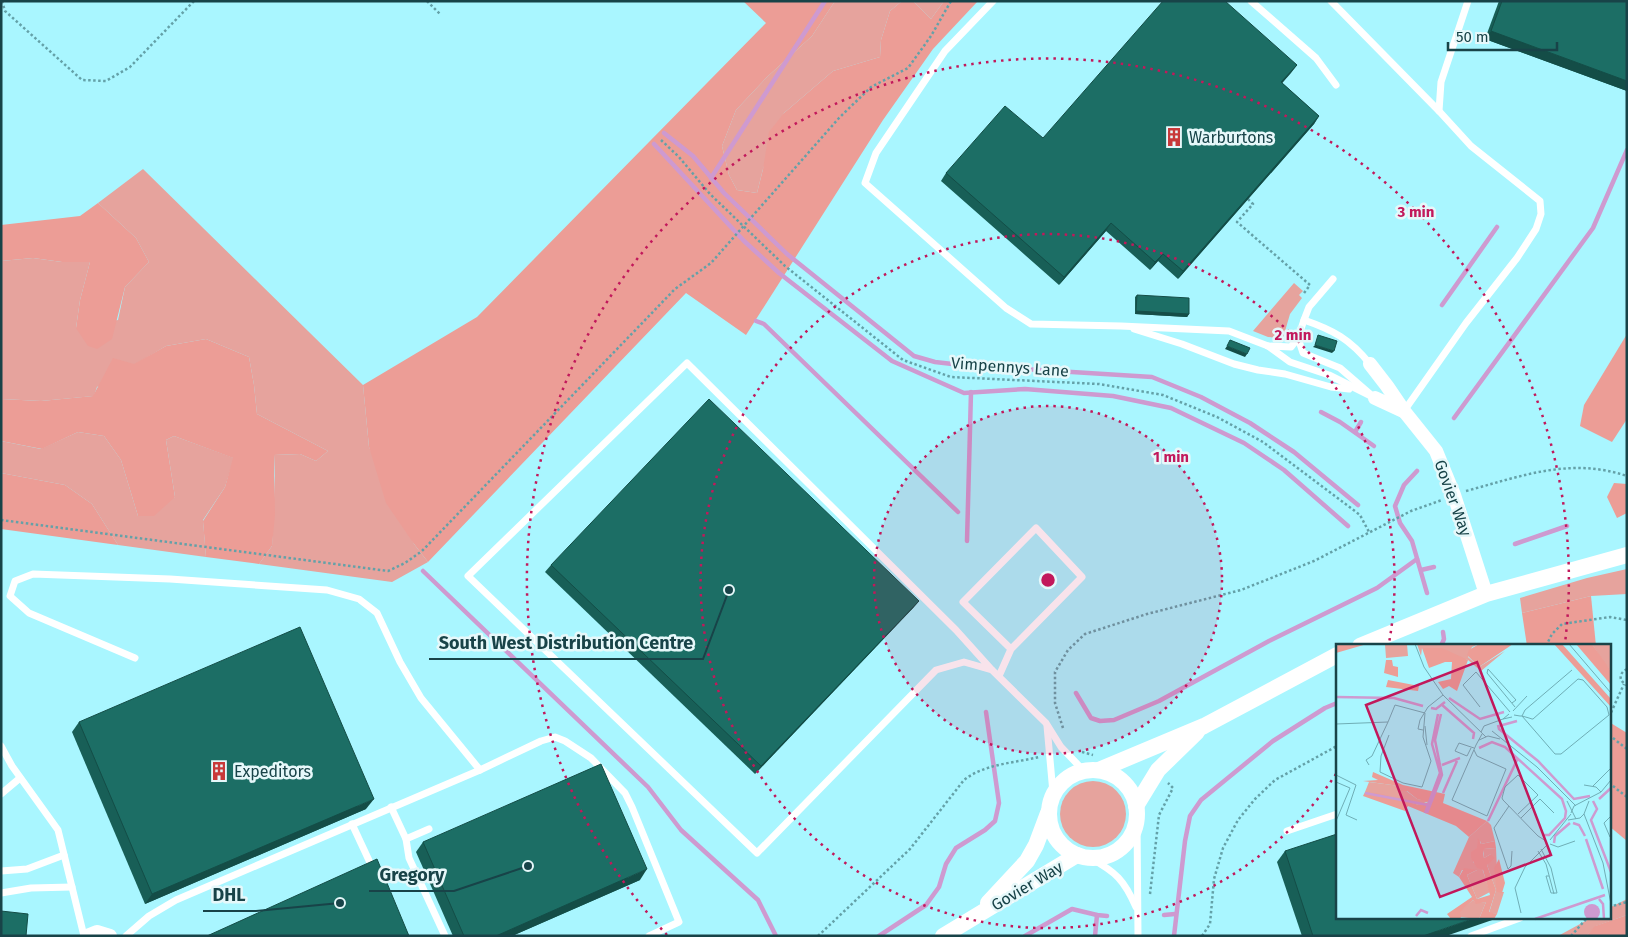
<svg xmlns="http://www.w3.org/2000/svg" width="1628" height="937" font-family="'Fira Sans',sans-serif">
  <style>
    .green { fill: #e6a39d }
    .forest { fill: #ec9d96 }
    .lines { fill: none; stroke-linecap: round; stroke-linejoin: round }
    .stream { stroke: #ce9ad0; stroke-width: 4.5 }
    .path { stroke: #64a1a8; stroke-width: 2.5; stroke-dasharray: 2.5 2.5; stroke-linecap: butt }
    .service { stroke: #fff; stroke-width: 7 }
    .minor { stroke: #fff; stroke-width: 14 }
    .tertiary { stroke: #fff; stroke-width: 16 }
    .wall { fill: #185f57 }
    .shaded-wall { fill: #144d47 }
    .building { fill: #1c6e65; stroke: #144d47 }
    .ring { fill: none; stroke: #c2185b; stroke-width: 2.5; stroke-dasharray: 2.5 5 }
    .labels { text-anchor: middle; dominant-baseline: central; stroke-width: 5; stroke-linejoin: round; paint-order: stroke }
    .poi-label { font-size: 16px; fill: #184348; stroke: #e6f8fa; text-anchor: start }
    .street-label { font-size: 16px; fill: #184348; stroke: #e6f8fa }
    .inset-river { fill: none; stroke: #ce9ad0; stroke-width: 2.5 }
    .inset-road { fill: none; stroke: #6faeb6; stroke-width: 1 }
    .view { fill: #c2185b; fill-opacity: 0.15; stroke: #c2185b; stroke-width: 2.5 }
    .inset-edge { fill: none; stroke: #184348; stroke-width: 2.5 }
    .centre { fill: #c2185b; stroke: #e6f8fa; stroke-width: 2.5 }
    .ring-label { font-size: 15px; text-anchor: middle; font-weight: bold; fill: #c2185b; stroke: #e6f8fa; stroke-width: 5; stroke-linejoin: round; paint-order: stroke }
    .leader { fill: none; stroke: #184348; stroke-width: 2 }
    .callout-dot { fill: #184348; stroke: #e6f8fa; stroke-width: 2 }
    .callout-label { font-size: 18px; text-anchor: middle; font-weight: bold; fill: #184348; stroke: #e6f8fa; stroke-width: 5; stroke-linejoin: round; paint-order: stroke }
  </style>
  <rect width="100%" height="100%" fill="#a9f6ff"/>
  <g class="green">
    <polygon points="835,1 902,1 890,11 881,40 880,57 833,71 784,113 763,169 757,193 737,190 729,175 722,146 736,110 767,77 812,36"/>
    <polygon points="913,1 944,1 931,19"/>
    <polygon points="143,169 363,385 369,447 414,544 428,562 392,582 259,564 272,546 275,476 274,455 300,454 316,461 328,451 257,414 254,385 249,357 206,339 166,346 97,387 94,396 41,401 1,399 1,261 33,258 62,262 90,262 80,300 76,328 118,320 125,287 149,262 136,238 98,203"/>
    <polygon points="1294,283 1303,291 1299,295 1302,298 1290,314 1283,338 1268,337 1253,331"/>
    <polygon points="78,432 104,436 121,460 138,516 175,497 166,440 174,436 234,458 225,487 203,520 206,557 118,545 92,504 65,485 1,473 1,441 41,449"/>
    <polygon points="1627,569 1627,594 1591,596 1522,613 1520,598 1587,578"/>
    <circle cx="1093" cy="814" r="33"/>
    <polygon points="1627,899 1627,915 1596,926 1586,936 1558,936 1591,918 1609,918 1609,908"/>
  </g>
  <g class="forest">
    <polygon points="743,1 835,1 812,36 767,77 736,110 722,146 729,175 737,190 757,193 763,169 769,132 784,113 833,71 880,57 881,40 890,11 902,1 913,1 931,19 944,1 978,1 933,49 883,120 746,335 686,293 428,562 414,544 386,503 369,447 363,385 477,317 766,23"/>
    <polygon points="98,203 136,238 149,262 125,287 112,339 97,349 88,346 76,328 80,300 90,262 62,262 33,258 1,261 1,225 80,216"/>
    <polygon points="1627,334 1627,419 1612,442 1580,426 1584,405"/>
    <polygon points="206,339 249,357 254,385 257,414 328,451 316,461 300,454 274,455 275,515 272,546 259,564 206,557 203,521 225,487 233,458 174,436 166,440 175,497 154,516 138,516 121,460 104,436 78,432 42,449 1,441 1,399 41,401 93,396 113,358 134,364 166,346"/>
    <polygon points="1,473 65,485 92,504 118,545 1,529"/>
    <polygon points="1614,483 1627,484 1627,513 1617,518 1607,497"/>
    <polygon points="1591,596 1596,646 1527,646 1522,613"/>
    <polygon points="1609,722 1627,733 1627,841 1609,826"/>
    <polygon points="1627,915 1627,936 1586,936 1595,926"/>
  </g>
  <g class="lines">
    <g class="stream">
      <polyline points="664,133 693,156 724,193 787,254 914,356 935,362 961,365 1152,377 1201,397 1250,423 1294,452 1358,505"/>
      <polyline points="654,144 744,241 779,273 892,361 964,393 1025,389 1113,396 1171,408 1244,443 1284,470 1348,526"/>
      <polyline points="711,178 825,1"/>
      <polyline points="1442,305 1497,227"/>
      <polyline points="756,321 764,324 958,512"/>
      <polyline points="1321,412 1340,422 1374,446"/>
      <polyline points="1454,418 1593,228 1627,150"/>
      <polyline points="1355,432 1361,422"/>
      <polyline points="1417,471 1404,485 1395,506 1400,523 1412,541 1427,593"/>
      <polyline points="967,541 971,392"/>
      <polyline points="1515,544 1567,526"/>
      <polyline points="1421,570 1434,567"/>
      <polyline points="423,571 648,787 681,830 758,900 776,936"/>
      <polyline points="1441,646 1444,639 1443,632"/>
      <polyline points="1076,693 1091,718 1100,721 1114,720 1159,701 1269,641 1377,588 1417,559"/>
      <polyline points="1164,915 1175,914"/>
      <polyline points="879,936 926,905 939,887 946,864 956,848 985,830 995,821 999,803 986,712"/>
      <polyline points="1025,936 1072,909 1097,915 1107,916"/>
      <polyline points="1095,936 1097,915"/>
      <polyline points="1174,936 1185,841 1190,816 1201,800 1273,741 1325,708 1337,703"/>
    </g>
    <g class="path">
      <polyline points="2,1 5,11 82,80 106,81 130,67 194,1"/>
      <polyline points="427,1 441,15"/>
      <polyline points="661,140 679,157 710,194 785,266 903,360 951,377 1099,384 1163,395 1217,417 1263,442 1360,515 1369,532"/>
      <polyline points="1248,199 1253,204 1237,222 1310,285 1304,293"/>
      <path d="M1466 491C1522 476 1570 457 1627 476"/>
      <polyline points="1,520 388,571 405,563 422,551 675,289 711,263 839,118 871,87 908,68 931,36 951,1"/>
      <polyline points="1546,646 1552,634 1562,624 1610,617 1627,620"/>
      <path d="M1627 669C1619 673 1618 681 1627 685"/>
      <polyline points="1609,717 1624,684"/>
      <polyline points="1063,728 1055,703 1055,672 1068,650 1085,634 1147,614 1241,590 1314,561 1411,511 1442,500"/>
      <polyline points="1609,735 1627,749"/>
      <polyline points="1082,752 1093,755"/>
      <polyline points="1609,783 1627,797"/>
      <polyline points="1150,894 1159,815 1173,788 1168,783"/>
      <polyline points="1609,907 1627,902"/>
      <path d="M818 936 910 849 964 780C984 764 1014 763 1039 757"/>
      <polyline points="1202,936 1210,924 1214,879 1223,848 1238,820 1255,799 1275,780 1337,746"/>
      <polyline points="1571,936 1587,918"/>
    </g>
    <g class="service">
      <polyline points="993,1 945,51 876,153 865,183 1006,308 1031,324 1121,326 1229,331 1268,346 1290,362 1329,375 1375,398"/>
      <polyline points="1251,1 1316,58 1336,85"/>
      <polyline points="1331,1 1439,111"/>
      <polyline points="1304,320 1309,307 1333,279"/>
      <polyline points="1134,329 1182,344 1234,364 1258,370 1285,374 1331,387 1349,389"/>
      <polyline points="1298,338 1303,353 1340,368 1370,394"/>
      <path d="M1268 346 1291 347 1298 338 1304 320C1333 330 1350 339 1370 364"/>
      <polyline points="1404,411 1466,323 1517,258 1536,229 1541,214 1540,201 1471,146 1439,111 1441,82 1468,1"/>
      <polyline points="135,658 29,613 10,596 15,581 33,574 170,579 327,590 359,599 377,613 400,662 421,698 480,770"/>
      <polyline points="992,670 964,662 936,670 757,853 468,576 687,363 956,630 992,670 1046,723 1061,747 1083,770"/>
      <polyline points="999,676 1011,649 1082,577 1036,528 963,602 1011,649"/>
      <polyline points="1047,726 1053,793"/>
      <polyline points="1,746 12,766 58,830 84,936"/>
      <polyline points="1,794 20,778"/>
      <polyline points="391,807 406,839 409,858 445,936"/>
      <polyline points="1137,819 1138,936"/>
      <polyline points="352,824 373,869"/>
      <polyline points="1287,831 1337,814"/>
      <polyline points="406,839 429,829"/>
      <path d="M1090 858C1116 872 1124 880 1136 907"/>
      <polyline points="1,871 27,869 64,855"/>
      <polyline points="1,893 31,888 72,887"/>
      <polyline points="126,936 149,916 176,900 480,770 541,741 555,737 565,741 591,758 625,793 632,807 679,922 649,936"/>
      <polyline points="1471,936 1520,918"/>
    </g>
    <g class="minor">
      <polyline points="1370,364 1387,386 1404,411 1436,451 1454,495 1486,594"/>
      <polyline points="1375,398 1403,411"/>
      <polyline points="87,936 97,932 110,936"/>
    </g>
    <g class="tertiary">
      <polyline points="1360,646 1486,594 1627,555"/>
      <circle cx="1093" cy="814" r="44"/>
      <polyline points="1099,770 1204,726 1337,655"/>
      <polyline points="1136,806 1158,770 1197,732"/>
      <polyline points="988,903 1027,861 1036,845 1048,813"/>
      <polyline points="943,936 1077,855"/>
    </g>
  </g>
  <g class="wall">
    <polygon points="1499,1 1627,1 1627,91 1485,39"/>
    <polygon points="1297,65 1282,83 1319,116 1314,124 1178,279 1158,261 1150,270 1106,231 1059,285 941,181 946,173 1043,138"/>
    <polygon points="1137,295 1189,314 1187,317 1135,314 1135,297"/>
    <polygon points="551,565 919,601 913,608 755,774 545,572"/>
    <polygon points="79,722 366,809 145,904 72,732"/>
    <polygon points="423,842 640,880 512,936 453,936 416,852"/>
    <polygon points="1285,851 1446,936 1302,936 1277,862"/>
  </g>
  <g class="shaded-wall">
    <polygon points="1491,31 1627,81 1627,91 1485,39"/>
    <polygon points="1297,65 1291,73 1276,90 1281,82"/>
    <polygon points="1319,116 1314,124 1178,279 1183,271"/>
    <polygon points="1111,223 1106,231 1059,285 1064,277"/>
    <polygon points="1163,254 1158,261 1150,270 1155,262"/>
    <polygon points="1136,311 1189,314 1187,317 1135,314"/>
    <polygon points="1315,345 1334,351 1332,353 1313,347"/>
    <polygon points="1227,346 1247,354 1245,357 1225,349"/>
    <polygon points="919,601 913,608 755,774 761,766"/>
    <polygon points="374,799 366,809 145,904 152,894"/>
    <polygon points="647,869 640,880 512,936 496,936"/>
    <polygon points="1475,918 1498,918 1446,936 1423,936"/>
  </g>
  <g class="building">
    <polygon points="1163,1 1225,1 1297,65 1281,82 1319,116 1183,271 1163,254 1155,262 1111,223 1064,277 946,173 1005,106 1043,138"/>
    <polygon points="1502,1 1627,1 1627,81 1491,31"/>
    <polygon points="1137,295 1189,298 1189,314 1136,311"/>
    <polygon points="1318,335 1337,341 1334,351 1315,345"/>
    <polygon points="1230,340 1250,348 1247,354 1227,346"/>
    <polygon points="709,399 919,601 761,766 551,565"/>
    <polygon points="300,627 374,799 152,894 79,722"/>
    <polygon points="601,764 647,869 496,936 464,936 423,842"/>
    <polygon points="1337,834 1337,918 1475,918 1423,936 1313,936 1285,851"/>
    <polygon points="377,859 409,936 207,936"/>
    <polygon points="1,911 28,914 26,936 1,936"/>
  </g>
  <circle cx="1048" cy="580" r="174" fill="#c2185b" fill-opacity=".12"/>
  <g class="ring">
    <circle cx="1048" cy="580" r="174"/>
    <path d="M1336 774A347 347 0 1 1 1389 643"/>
    <path d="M667 935A521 521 0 1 1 1565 643"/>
  </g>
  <defs>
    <g id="building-bare" transform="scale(1.5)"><path d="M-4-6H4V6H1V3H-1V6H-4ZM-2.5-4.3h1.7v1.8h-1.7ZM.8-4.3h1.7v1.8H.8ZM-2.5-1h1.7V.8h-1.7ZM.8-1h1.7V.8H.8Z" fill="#c8393a" stroke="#e6f8fa" stroke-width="2.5" paint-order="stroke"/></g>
  </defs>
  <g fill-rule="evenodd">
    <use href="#building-bare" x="1174" y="137"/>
    <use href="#building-bare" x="219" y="771"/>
  </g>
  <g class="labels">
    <g class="poi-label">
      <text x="1189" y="137">Warburtons</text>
      <text x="234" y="771">Expeditors</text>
    </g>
    <g class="street-label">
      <text transform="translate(1010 367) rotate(4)">Vimpennys Lane</text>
      <text transform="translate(1453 498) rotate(70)">Govier Way</text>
      <text transform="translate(1027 886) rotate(-31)">Govier Way</text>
    </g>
  </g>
  <g transform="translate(1336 644)">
    <rect width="275" height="275" fill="#a9f6ff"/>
    <path d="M49 0H71L72 12 50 14ZM81 0H143L136 3 132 13 143 23 169 7 145 27 132 16 86 4 85 12ZM256 0H275V27L268 19ZM33 138 64 142 81 155 93 157 83 161 29 148ZM151 177 155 181 159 197 145 200 144 197 137 218 146 224 154 248 141 255 131 231 141 226H126L123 233 117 229 133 193ZM160 204 162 248H168L161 270 153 269 160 246 151 221 155 210 148 214 147 205ZM137 256 140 259 150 258 143 275 122 273 124 267Z" fill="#e6a39d"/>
    <path d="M5 0H31L0 9V2ZM143 0H177L143 23 131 11 133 6ZM218 0H226L275 55V63ZM240 0H256L275 27V41ZM86 4H106L132 16 121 47 113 42 107 45 102 38 115 35 116 18H109L93 24ZM50 16H56L57 22 62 23V33L48 29ZM52 36 83 42 82 47 50 43ZM37 128 67 141 109 150 107 159 151 177 133 193 120 182 72 162 69 167 27 152 29 148 46 150 83 161 93 158 81 155 71 147H65L63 142 27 137 42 136 36 133ZM142 194 145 200 159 197 160 204 148 205 147 209 148 214 155 210 159 214 151 221 160 246 153 268 161 270 158 275H143L150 258 140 260 137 256 124 268 125 275H115L111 270 136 253 123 233 128 224 141 226 131 231 141 255 154 251 147 226 141 224 135 214V208L141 204ZM163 215 169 239 166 249 161 248 158 224Z" fill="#ec9d96"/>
    <path d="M248 268a8 8 0 1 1 16 0a8 8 0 1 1-16 0Z" fill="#ce9ad0"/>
    <path class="inset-river" d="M0 53 58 54 87 62M113 54 144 75 168 68M105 60 138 89 137 95M95 64 100 65 109 58M162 81 163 85 202 117 238 155 254 152M163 82 181 77M143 104 156 98 169 103 226 155 230 167 229 174 213 191H207M106 121 124 114M29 149 92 161M107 149 121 117M263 155 275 144M257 157 261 165 255 176 275 228M89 169 104 129 96 100 102 70M91 169 106 131 99 96 105 70M152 177 182 114M237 179 243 181 249 192M250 195 267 245M218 199 219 192 234 179M263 255 267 260 268 275M80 272 85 266 92 269M199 275 269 251"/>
    <path class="inset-road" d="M79 0 88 23 107 51 150 93M233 0 275 49M176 59 180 56 152 25 151 29 179 63M144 63 127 41 140 28 174 68M177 67 191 52M173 70 167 75 176 73M178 71 184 72H186L193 74 196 75H197L242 35 247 36 271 63 273 71 225 110H219L186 72 189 66 236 26M0 80 52 78 59 61 89 69M89 82 91 101M87 86 82 85 84 76 92 63 107 51M156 87 201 123 240 162M145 88 148 82 167 75M53 91 45 112 44 128 67 139 86 143 95 117 87 93 89 69M143 96 152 92 164 95M135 104 131 112 119 107 123 99 138 104M138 106 141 112 170 125 151 172 116 156 140 101 146 90M33 121 30 116 36 112 52 78M0 131 20 141 10 171 21 176M0 138 14 144 0 177M248 141 260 143 265 148M257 142 274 125M231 157 240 175M253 157 248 170 267 219 275 260M173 162 158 184 172 225 175 222 176 207M235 169 238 162 265 148 275 136M182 170 202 151 182 131 169 143 166 154 167 156 202 192 210 197M185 174 204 155 218 169M232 176 244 174 248 170M274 193 268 179 275 172M214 196 235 170M214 200 222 203 239 197M205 205 215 224 221 249H215L210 232H213M202 207 210 220 218 250M185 269 179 244 189 223 211 201"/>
    <path class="view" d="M141 18 215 211 104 253 30 61Z"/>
    <rect width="275" height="275" class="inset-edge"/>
  </g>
  <circle cx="1048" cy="580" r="8" class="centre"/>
  <g class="ring-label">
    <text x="1416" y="217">3 min</text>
    <text x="1293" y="340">2 min</text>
    <text x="1171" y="462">1 min</text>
  </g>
  <path class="leader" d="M729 590L703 659H429M528 866L454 891H369M340 903L256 911H203"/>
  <g class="callout-dot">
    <circle cx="729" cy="590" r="5"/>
    <circle cx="528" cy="866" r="5"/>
    <circle cx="340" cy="903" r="5"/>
  </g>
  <g class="callout-label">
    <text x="566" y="649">South West Distribution Centre</text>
    <text x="412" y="881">Gregory</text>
    <text x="229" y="901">DHL</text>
  </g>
  <rect width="1628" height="937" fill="none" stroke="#184348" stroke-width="5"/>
  <path d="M1448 42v8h109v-8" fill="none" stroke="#184348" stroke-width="2.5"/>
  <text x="1456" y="42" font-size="15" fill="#184348" stroke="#e6f8fa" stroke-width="4" paint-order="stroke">50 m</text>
</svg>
